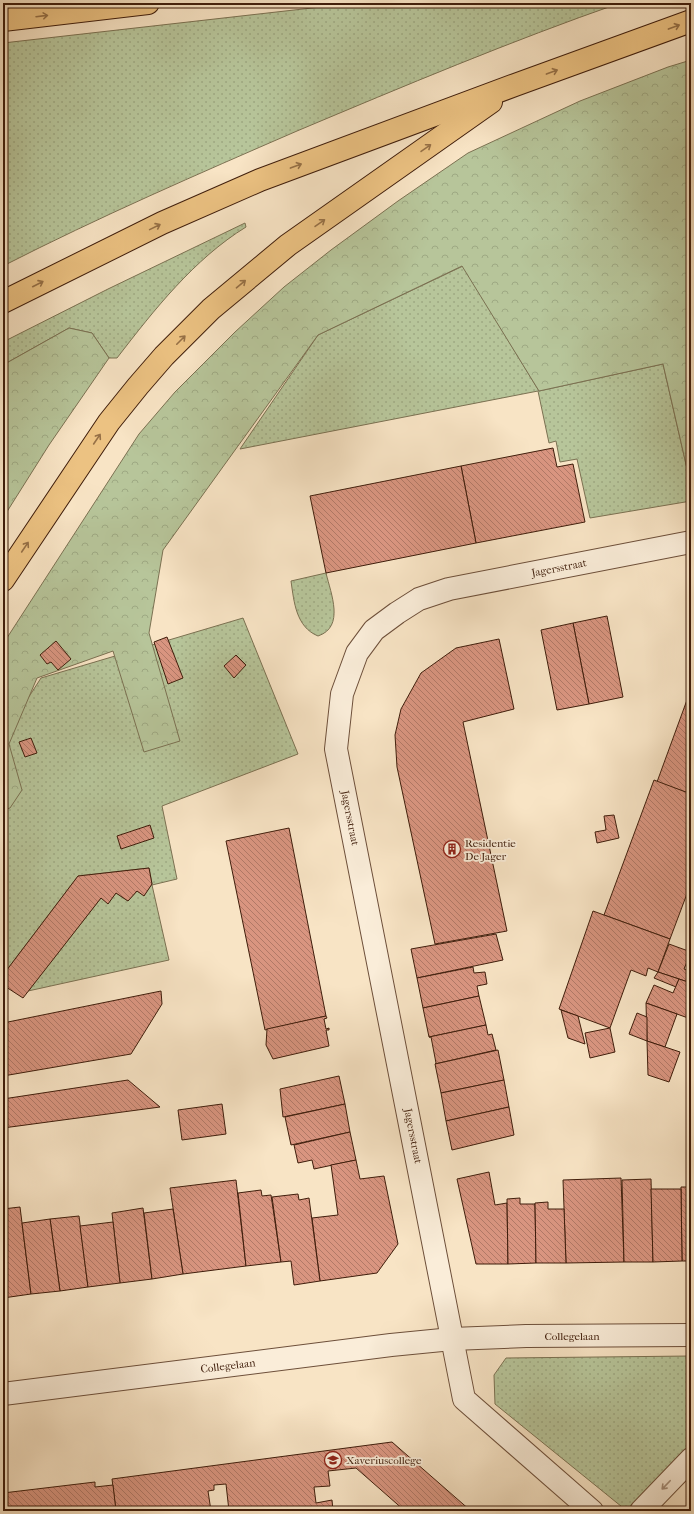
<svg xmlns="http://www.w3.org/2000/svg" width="694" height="1514" font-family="'IM FELL French Canon',serif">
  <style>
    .green { fill: url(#green-dots); stroke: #7b7152 }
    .forest { fill: url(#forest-crowns); stroke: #7b7152 }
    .building { fill: url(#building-back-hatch); stroke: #3f1d0b }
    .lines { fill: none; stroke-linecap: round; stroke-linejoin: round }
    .minor-casing { stroke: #6d4f3a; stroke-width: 24 }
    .highway-casing { stroke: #3f1d0b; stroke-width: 24 }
    .minor { stroke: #faedd9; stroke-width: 22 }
    .highway { stroke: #ecc282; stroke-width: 22 }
    .oneway { stroke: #967046 }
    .oneway2 { stroke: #a68f7c }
    .labels { text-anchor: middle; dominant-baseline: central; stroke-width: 3.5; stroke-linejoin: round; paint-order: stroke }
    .street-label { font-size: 11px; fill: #3f1d0b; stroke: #faedd9 }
    .poi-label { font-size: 11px; fill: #3f1d0b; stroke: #faedd9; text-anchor: start }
  </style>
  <defs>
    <pattern id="green-dots" width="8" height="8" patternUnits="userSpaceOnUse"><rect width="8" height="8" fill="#b7c59a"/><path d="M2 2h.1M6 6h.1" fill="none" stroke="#9ea983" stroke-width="1.8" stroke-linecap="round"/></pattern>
    <pattern id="forest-crowns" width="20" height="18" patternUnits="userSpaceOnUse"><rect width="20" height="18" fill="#b7c59a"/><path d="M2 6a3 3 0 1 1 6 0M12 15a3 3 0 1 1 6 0" fill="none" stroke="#9ea983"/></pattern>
    <pattern id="building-back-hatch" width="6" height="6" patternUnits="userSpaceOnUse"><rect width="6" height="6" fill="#d99580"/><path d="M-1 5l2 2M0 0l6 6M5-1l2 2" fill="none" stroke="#b17967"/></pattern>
  </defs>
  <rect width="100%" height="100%" fill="#f8e4c5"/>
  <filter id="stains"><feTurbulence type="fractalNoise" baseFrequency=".005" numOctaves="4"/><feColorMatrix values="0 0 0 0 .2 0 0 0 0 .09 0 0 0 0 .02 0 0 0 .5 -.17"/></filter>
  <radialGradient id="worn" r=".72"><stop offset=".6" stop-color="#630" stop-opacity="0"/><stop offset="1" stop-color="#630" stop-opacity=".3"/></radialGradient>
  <g class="green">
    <path d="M356 3H620C511 41 404 86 297 131 198 174 99 217 3 266V43Z"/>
    <path d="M245 223 246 227C194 259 154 310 117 358H109L92 333 69 328 3 365V342L108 289Z"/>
    <polygon points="463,266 539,391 663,364 691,486 691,501 590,518 577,459 560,462 556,441 549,443 538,391 240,449 318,335"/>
    <path d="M326 573C331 594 345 627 318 636 296 627 294 602 291 581Z"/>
    <polygon points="243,618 298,754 162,806 177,879 152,885 169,960 28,991 101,898 108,903 116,893 128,901 137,891 144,895 152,884 149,868 78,876 3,975 3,737 41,678"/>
    <polygon points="691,1356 691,1446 627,1511 495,1404 494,1375 506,1358"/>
  </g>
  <g class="forest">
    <polygon points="691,60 691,486 663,364 539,391 462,266 318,335 163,550 149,633 180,741 144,752 113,651 37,678 9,744 22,790 10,808 3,810 3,644 139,434 175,392 235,332 284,287 331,250 398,201 468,153 580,101 668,67"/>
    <polygon points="69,328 92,333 109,358 49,445 3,518 3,365"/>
  </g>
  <g class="building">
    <polygon points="553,448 557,467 573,464 585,522 476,543 461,466"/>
    <polygon points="461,466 476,543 326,573 310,496"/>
    <polygon points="607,616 623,697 589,704 573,623"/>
    <polygon points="573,623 589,704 557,710 541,630"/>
    <polygon points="167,637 183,678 168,684 154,642"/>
    <polygon points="499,639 514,709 463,722 507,931 435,944 397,767 395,735 401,709 421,673 456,648"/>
    <polygon points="56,641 71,659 58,670 51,662 47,664 40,655"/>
    <polygon points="236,655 246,665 234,678 224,666"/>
    <polygon points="691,689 691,794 657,782"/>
    <polygon points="31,738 37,753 25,757 19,742"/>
    <polygon points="654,780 691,794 691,883 670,939 604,915"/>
    <polygon points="614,815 619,838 597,843 595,832 606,830 604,816"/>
    <polygon points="150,825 154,838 121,849 117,836"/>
    <polygon points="289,828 326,1016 265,1030 226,841"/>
    <polygon points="149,868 152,884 144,896 137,891 128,901 116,893 108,904 101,898 23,998 3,985 3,975 78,876"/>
    <polygon points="593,911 670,939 658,972 648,968 646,976 631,970 610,1028 559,1009"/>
    <polygon points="496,934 503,960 417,978 411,949"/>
    <polygon points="669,944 691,952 684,969 691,972 691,983 658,972"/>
    <polygon points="473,967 474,973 485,972 487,984 477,986 479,996 423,1008 417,978"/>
    <polygon points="658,972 679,979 676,987 654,978"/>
    <polygon points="679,979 691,983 691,1019 646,1003 654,985 673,993"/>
    <polygon points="161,991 162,1004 131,1054 3,1076 3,1023"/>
    <polygon points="479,996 486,1025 429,1037 423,1008"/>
    <polygon points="646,1003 677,1014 665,1047 647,1041"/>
    <polygon points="561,1010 578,1016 585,1044 568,1038"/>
    <polygon points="637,1013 647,1017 647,1041 629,1034"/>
    <polygon points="326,1016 327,1018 324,1019 326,1029 329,1028 329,1030 326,1030 329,1046 273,1059 266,1045 267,1029"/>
    <polygon points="486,1025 488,1035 492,1034 496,1050 435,1064 436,1063 431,1037 429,1037"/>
    <polygon points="610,1028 615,1052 590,1058 585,1033"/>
    <polygon points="647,1041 680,1052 669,1082 648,1075"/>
    <polygon points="498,1050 504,1080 441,1093 435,1064"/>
    <polygon points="339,1076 345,1104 283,1117 280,1089"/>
    <polygon points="128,1080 160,1107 3,1128 3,1099"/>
    <polygon points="504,1080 509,1107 446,1121 441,1093"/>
    <polygon points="222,1104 226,1134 182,1140 178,1110"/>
    <polygon points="345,1104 350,1132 291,1145 285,1117"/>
    <polygon points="509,1107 514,1135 452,1150 446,1121"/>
    <polygon points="350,1132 356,1160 314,1169 312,1160 298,1163 294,1145"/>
    <polygon points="356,1160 360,1179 384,1176 398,1244 377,1273 320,1281 312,1218 338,1215 331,1165"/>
    <polygon points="489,1172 495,1205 507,1203 508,1264 476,1264 457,1179"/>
    <polygon points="621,1178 624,1262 566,1263 563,1180"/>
    <polygon points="651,1179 653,1262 624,1262 622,1180"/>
    <polygon points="236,1180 246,1266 183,1274 170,1188"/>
    <polygon points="681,1187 691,1187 691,1261 682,1261"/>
    <polygon points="651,1189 681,1189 682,1261 653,1262"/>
    <polygon points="261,1190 262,1196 271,1195 281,1262 246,1266 238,1193"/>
    <polygon points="298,1194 299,1200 309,1198 320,1281 294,1285 291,1261 281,1262 272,1197"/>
    <polygon points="520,1198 520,1204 535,1204 536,1263 508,1264 507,1199"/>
    <polygon points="548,1202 548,1209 564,1209 566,1263 536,1263 535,1203"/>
    <polygon points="20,1207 31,1294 3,1298 3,1209"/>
    <polygon points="143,1208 152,1279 120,1283 112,1213"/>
    <polygon points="173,1209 183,1274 152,1279 144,1213"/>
    <polygon points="79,1216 88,1287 60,1291 50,1219"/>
    <polygon points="50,1219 60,1291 31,1294 22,1223"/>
    <polygon points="113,1222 120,1283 88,1287 80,1226"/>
    <polygon points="392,1442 471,1511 405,1511 356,1468 328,1471 330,1486 314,1487 316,1503 332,1500 333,1511 229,1511 226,1484 214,1485 214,1490 208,1491 211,1511 116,1511 112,1479"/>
    <polygon points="95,1482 95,1487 113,1485 116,1511 3,1511 3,1493"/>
  </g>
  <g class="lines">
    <g class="minor-casing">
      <g id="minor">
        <polyline points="3,1394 391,1345 452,1339 526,1336 691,1335"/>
        <polyline points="592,1511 464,1399 336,749 342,694 357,653 374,630 397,613 419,599 449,589 691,542"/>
        <polyline points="641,1511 691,1459"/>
      </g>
    </g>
    <g class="highway-casing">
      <g id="highway">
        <polyline points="3,20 148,3"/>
        <polyline points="3,302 162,223 260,180 515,85 691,21"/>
        <polyline points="3,580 109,422 138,386 164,356 211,309 288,245 491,102"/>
      </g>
    </g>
    <use href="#minor" class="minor"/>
    <use href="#highway" class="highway"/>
  </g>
  <defs><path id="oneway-shaft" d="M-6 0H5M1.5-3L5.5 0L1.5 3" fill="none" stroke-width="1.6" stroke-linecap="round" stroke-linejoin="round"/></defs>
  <g class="oneway">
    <use href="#oneway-shaft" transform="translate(42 16) rotate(-7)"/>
    <use href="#oneway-shaft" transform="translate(674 27) rotate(-20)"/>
    <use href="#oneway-shaft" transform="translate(552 72) rotate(-20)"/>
    <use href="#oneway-shaft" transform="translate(426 148) rotate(-35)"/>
    <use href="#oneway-shaft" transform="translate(296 166) rotate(-20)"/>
    <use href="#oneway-shaft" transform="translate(320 223) rotate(-35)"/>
    <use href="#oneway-shaft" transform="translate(155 227) rotate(-26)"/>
    <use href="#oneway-shaft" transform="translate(38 284) rotate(-27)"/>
    <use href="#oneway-shaft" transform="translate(241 284) rotate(-40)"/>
    <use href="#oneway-shaft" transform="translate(181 340) rotate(-45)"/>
    <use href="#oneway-shaft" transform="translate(97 439) rotate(-56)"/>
    <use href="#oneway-shaft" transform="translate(25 547) rotate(-56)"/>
  </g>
  <use class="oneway2" href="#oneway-shaft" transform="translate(666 1485) rotate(134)"/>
  <defs>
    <g id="building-ring" transform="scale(0.9)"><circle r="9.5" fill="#faedd9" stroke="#8f2418" stroke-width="1.5"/><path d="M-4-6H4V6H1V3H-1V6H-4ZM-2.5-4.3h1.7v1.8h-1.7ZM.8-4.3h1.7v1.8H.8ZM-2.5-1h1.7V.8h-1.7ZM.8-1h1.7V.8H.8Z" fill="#8f2418"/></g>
    <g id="school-ring" transform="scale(0.9)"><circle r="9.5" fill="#faedd9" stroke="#8f2418" stroke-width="1.5"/><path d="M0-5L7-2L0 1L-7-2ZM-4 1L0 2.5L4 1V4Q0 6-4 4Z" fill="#8f2418"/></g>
  </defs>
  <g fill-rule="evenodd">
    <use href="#building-ring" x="452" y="849"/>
    <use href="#school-ring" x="333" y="1460"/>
  </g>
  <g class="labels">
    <g class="street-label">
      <text transform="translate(559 568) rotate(-11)">Jagersstraat</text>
      <text transform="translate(350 818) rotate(79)">Jagersstraat</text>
      <text transform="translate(413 1136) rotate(79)">Jagersstraat</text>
      <text x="572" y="1336">Collegelaan</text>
      <text transform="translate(228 1366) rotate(-7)">Collegelaan</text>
    </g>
    <g class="poi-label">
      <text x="465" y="843">Residentie<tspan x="465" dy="13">De Jager</tspan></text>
      <text x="346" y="1460">Xaveriuscollege</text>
    </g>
  </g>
  <rect width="694" height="1514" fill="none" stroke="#f8e4c5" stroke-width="16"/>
  <rect x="4" y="4" width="686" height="1506" fill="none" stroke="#3f1d0b" stroke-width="2"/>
  <rect x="8" y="8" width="678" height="1498" fill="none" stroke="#3f1d0b"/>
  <rect width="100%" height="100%" filter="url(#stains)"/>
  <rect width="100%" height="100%" fill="url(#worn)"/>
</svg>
